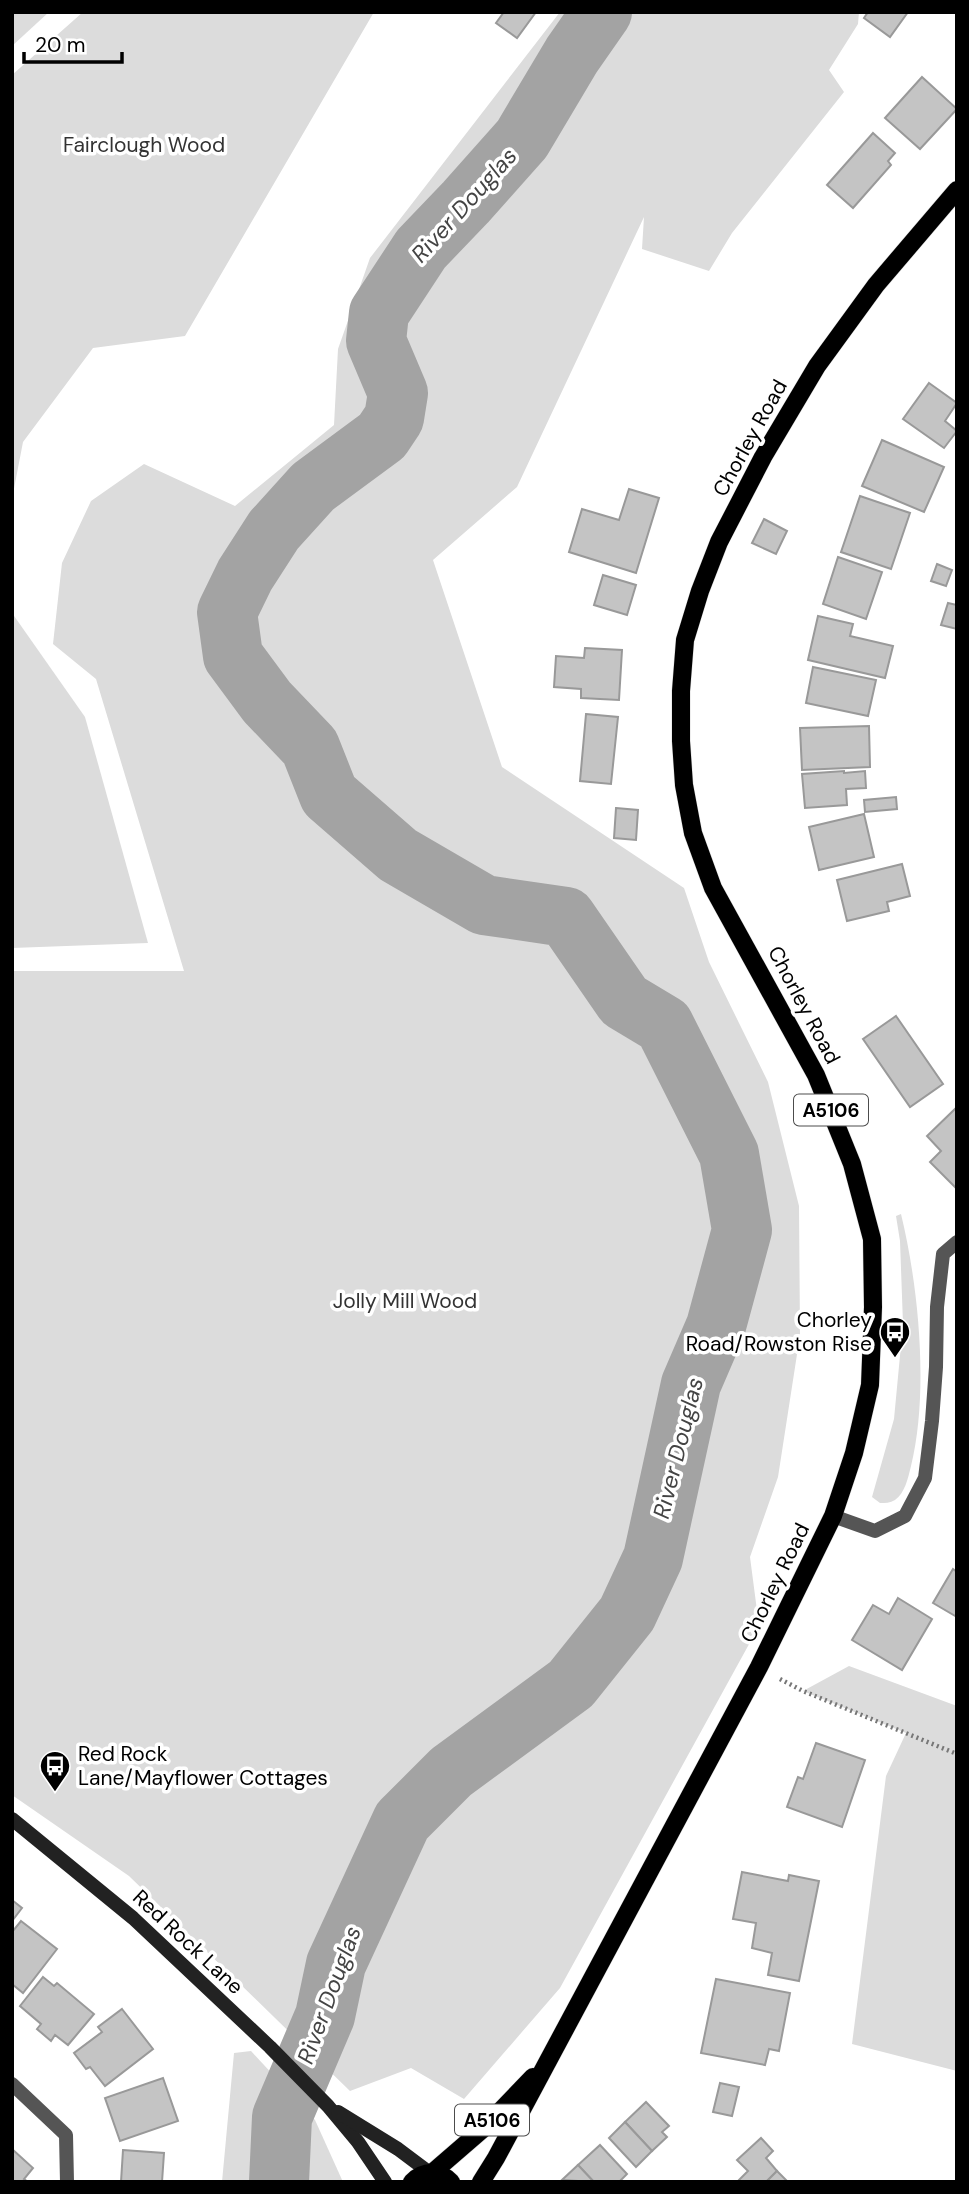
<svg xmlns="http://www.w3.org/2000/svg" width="969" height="2194" font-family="'DM Sans',sans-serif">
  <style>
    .green { fill: #dcdcdc }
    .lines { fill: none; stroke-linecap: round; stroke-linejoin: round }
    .river { stroke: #a3a3a3; stroke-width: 60 }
    .building { fill: #c4c4c4; stroke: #999; stroke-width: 2 }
    .primary-casing { stroke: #dbdbdb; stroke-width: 19 }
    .path { stroke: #777; stroke-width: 4.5; stroke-dasharray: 2 3.5; stroke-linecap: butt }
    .street { stroke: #555; stroke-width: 14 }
    .secondary { stroke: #222; stroke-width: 14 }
    .primary { stroke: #000; stroke-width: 18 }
    .labels { text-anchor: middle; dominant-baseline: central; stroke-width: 7; stroke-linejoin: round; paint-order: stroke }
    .shield { fill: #fff; stroke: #4c4c4c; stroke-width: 2 }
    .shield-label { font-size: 19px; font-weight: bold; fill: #000 }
    .park-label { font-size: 21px; fill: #333; stroke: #fff }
    .street-label { font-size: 21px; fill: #000; stroke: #fff }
    .poi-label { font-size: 21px; fill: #000; stroke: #fff; text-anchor: end }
    .water-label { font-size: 23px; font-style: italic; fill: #444; stroke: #fff }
  </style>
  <rect width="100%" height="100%" fill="#fff"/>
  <g class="green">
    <polygon points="12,12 49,12 12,46"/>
    <polygon points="83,12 374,12 185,336 93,348 23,442 12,499 12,75"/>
    <polygon points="560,12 859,12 858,24 829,70 844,92 732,233 709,271 642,249 644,217 517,487 433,560 502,767 684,888 709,962 768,1082 799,1206 800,1335 778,1477 750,1557 759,1626 560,1988 464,2099 411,2068 350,2091 129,1876 12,1795 12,971 184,971 96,679 53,644 62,563 91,501 144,464 235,506 334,425 338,349 370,258"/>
    <polygon points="12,613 85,717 148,943 12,948"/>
    <path d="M901 1214C919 1288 929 1393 911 1466 908 1478 905 1493 895 1500 890 1503 885 1503 880 1503L872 1497 894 1419 903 1324 900 1241 896 1216Z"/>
    <polygon points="849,1666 957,1706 957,2071 852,2044 886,1776 906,1733 803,1691"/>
    <polygon points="251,2051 315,2120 343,2182 222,2182 234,2053"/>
  </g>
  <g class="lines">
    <polyline class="river" points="279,2182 282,2117 325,2016 336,1964 402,1821 451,1772 571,1684 627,1614 653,1558 691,1384 716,1326 742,1230 729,1154 664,1025 624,1001 566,917 484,905 398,855 329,795 310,747 267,702 233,656 227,612 245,575 274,530 313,487 382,436 394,418 398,393 376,341 379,313 421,249 466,202 522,139 572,55 602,12"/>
  </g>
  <g class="building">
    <polygon points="504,12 536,12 517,38 496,23"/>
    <polygon points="868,12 908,12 890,37 864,18"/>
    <polygon points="922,77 957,109 920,149 885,118"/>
    <polygon points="873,133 895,153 888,161 891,165 853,208 827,185"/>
    <polygon points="929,383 957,403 945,421 957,431 944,448 903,419"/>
    <polygon points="882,440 944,467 924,512 862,486"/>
    <polygon points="629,489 659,498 636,573 569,552 582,509 619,520"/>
    <polygon points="860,496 910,513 891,569 841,552"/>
    <polygon points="764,519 787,531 776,554 752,543"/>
    <polygon points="838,557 882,572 866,619 823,604"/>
    <polygon points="937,564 952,570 946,586 931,581"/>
    <polygon points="603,575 636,585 627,615 594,605"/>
    <polygon points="948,603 957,605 957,629 941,625"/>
    <polygon points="818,616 853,624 850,636 893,646 885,678 808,660"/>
    <polygon points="585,648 622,650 619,700 581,698 581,689 554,687 556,656 584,658"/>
    <polygon points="813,667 876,680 868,716 806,703"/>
    <polygon points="586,714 618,717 611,784 580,781"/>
    <polygon points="869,726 870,767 802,770 800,728"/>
    <polygon points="844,771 844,773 865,771 866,788 846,789 847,805 805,808 802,774"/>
    <polygon points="896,797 897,809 865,812 864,800"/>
    <polygon points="616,808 638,810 636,840 614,838"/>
    <polygon points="864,814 874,857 819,870 809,827"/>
    <polygon points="902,864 910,896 887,902 889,911 847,921 837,880"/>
    <polygon points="896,1016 943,1084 910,1107 863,1039"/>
    <polygon points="956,1108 957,1109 957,1189 930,1162 941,1151 927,1136"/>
    <polygon points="953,1569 957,1572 957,1617 933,1603"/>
    <polygon points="898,1598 932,1619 902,1670 852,1640 873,1605 889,1614"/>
    <polygon points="816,1743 865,1760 842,1827 787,1807 798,1777 803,1779"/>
    <polygon points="742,1872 788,1881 789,1875 819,1881 799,1981 768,1975 772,1953 752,1948 756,1923 733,1919"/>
    <polygon points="12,1900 22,1908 12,1921"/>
    <polygon points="21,1921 57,1949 23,1993 12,1984 12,1932"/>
    <polygon points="43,1977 54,1986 57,1983 94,2014 68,2045 55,2035 51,2041 37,2029 41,2024 20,2006"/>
    <polygon points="716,1979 790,1993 779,2051 769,2049 765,2065 701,2053"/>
    <polygon points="122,2009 153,2049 105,2086 90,2067 86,2069 74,2053 102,2032 98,2027"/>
    <polygon points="163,2078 178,2121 120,2141 105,2098"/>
    <polygon points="720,2083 739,2087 732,2116 713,2112"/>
    <polygon points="646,2102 669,2126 662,2132 667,2137 652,2151 625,2122"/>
    <polygon points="625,2122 652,2151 636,2167 609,2138"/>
    <polygon points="761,2138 773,2151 766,2158 777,2171 766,2182 737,2182 748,2171 737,2160"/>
    <polygon points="600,2145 627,2174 619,2182 594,2182 578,2165"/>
    <polygon points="12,2149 33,2168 24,2179 28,2182 12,2182"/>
    <polygon points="123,2150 164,2153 162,2182 121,2182"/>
    <polygon points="578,2165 594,2182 562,2180"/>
    <polygon points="777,2171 788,2182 766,2182"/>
  </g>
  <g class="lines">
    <g class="primary-casing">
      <g id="primary">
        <polyline points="432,2173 484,2128 533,2077"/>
        <path d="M412 2182C424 2170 439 2170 451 2182"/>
        <polyline points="481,2182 496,2158 759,1667 833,1516 854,1453 870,1385 873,1307 872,1239 852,1164 816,1075 713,888 693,833 684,785 681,741 681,691 685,640 700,591 719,542 763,457 817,366 876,285 957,190"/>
      </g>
    </g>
    <polyline class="path" points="780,1679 803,1691 957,1754"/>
    <g class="street">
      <polyline points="833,1516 875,1531 905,1516 925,1478 932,1421 936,1367 937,1307 943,1254 957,1242"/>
      <polyline points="12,2084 66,2135 67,2182"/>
    </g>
    <g class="secondary">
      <polyline points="12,1819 133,1918 270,2047 328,2106 358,2142 385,2182"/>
      <polyline points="338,2112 398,2149 430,2173"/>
    </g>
    <use href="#primary" class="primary"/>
  </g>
  <defs>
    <g id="bus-pin" transform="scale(1.575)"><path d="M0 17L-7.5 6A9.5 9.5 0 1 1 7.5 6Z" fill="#000" stroke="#fff"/><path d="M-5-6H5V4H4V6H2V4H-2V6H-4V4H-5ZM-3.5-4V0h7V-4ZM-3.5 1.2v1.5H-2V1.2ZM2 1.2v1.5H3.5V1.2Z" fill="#fff"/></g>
  </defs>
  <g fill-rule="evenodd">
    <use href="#bus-pin" x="895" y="1332"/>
    <use href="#bus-pin" x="55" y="1766"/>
  </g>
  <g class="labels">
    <g class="shield">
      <rect x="794" y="1094.5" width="74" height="31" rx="5"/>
      <rect x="455" y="2104.5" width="74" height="31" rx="5"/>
    </g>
    <g class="shield-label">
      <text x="831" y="1110">A5106</text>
      <text x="492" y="2120">A5106</text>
    </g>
    <g class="park-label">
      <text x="144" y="145">Fairclough Wood</text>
      <text x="405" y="1301">Jolly Mill Wood</text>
    </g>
    <g class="street-label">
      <text transform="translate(750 438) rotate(-61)">Chorley Road</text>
      <text transform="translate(804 1005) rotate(62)">Chorley Road</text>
      <text transform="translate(775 1583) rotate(-64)">Chorley Road</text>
      <text transform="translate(188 1942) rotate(43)">Red Rock Lane</text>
    </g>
    <g class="poi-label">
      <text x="872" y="1320">Chorley<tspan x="872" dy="24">Road/Rowston Rise</tspan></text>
      <text x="78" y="1754" text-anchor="start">Red Rock<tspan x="78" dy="24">Lane/Mayflower Cottages</tspan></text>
    </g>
    <g class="water-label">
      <text transform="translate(464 205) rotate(-48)">River Douglas</text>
      <text transform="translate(678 1448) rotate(-76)">River Douglas</text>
      <text transform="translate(329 1995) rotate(-70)">River Douglas</text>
    </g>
  </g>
  <rect width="969" height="2194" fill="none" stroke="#000000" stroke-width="28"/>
  <path d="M24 52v10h98v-10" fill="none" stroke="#000000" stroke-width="3.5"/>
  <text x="35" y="52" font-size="21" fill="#000000" stroke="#ffffff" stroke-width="5" paint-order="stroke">20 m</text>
</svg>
